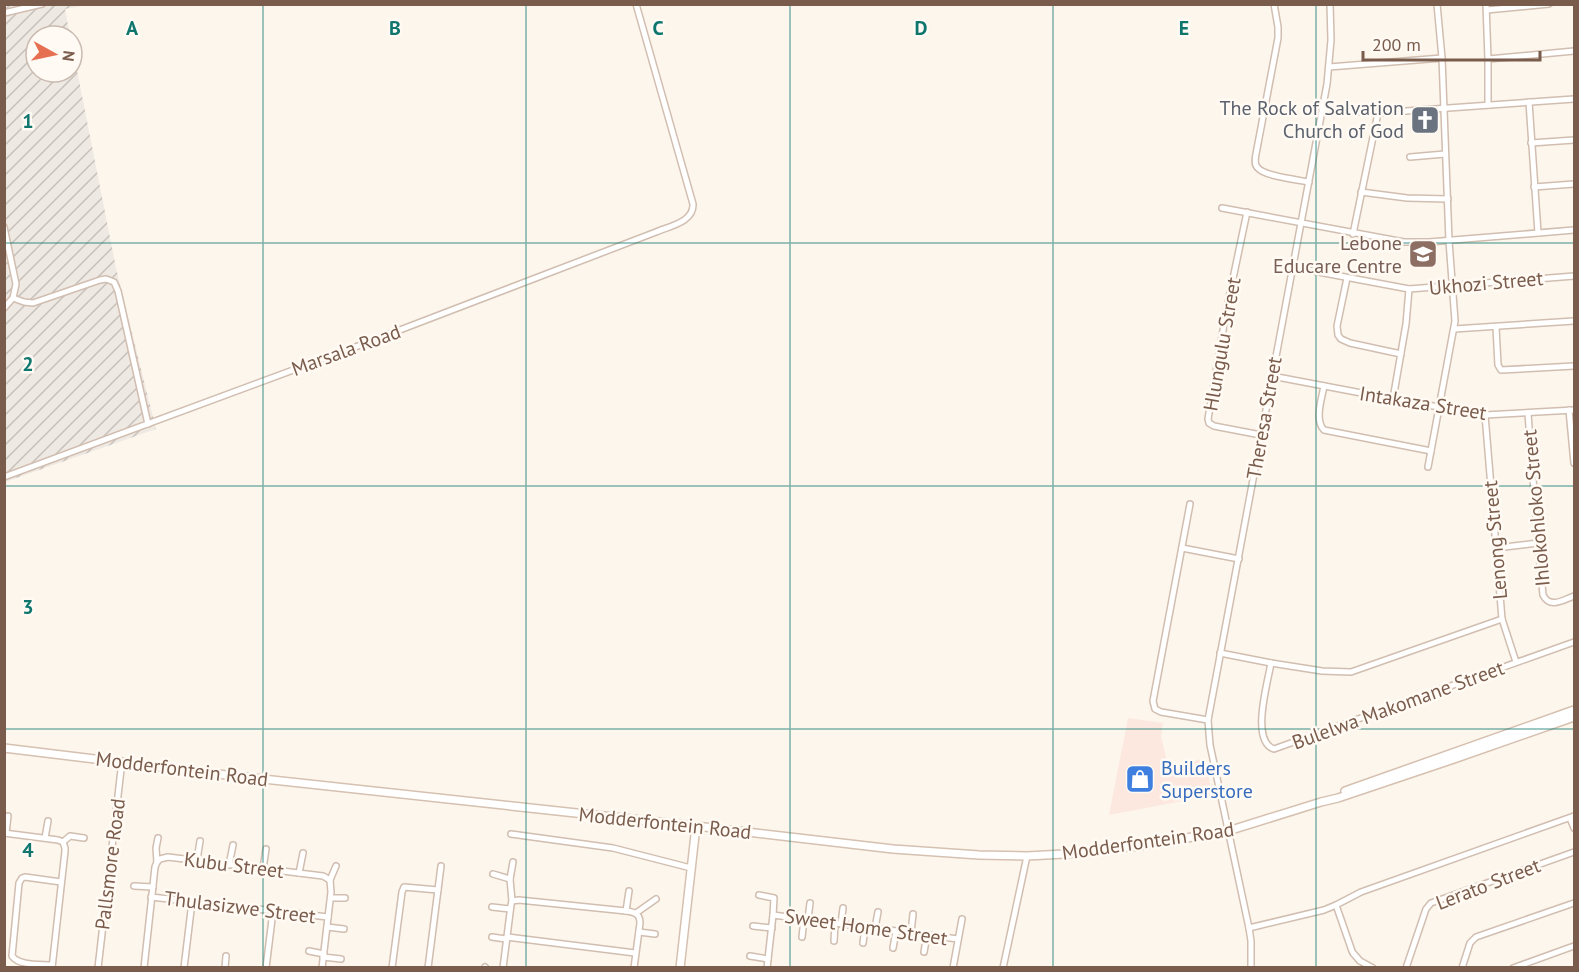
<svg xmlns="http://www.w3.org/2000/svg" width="1579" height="972" font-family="'PT Sans',sans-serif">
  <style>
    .commercial { fill: #fde8e0 }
    .industrial { fill: url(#industrial-furrows) }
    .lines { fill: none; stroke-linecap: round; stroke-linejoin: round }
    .street-casing { stroke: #d1beb0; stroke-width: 8 }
    .secondary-casing { stroke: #d6c0b0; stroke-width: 10 }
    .street { stroke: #fff; stroke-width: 5 }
    .secondary { stroke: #fff; stroke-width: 7 }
    .grid { fill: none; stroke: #0f766e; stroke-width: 1.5; stroke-opacity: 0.55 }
    .labels { text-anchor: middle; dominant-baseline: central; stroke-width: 5; stroke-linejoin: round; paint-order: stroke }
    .worship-label { font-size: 20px; fill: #5b616d; stroke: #fffaf3; text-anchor: end }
    .education-label { font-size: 20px; fill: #785e54; stroke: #fffaf3; text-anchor: end }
    .street-label { font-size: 20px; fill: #7a5c4d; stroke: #fffaf3 }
    .shop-label { font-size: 20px; fill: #366cbe; stroke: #fffaf3; text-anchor: start }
    .grid-label { font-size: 20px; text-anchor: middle; font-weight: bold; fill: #0f766e; stroke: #fffaf3; stroke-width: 5; stroke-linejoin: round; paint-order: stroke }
  </style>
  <defs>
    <pattern id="industrial-furrows" width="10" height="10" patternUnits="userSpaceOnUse" patternTransform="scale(1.5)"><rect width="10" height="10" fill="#efe9e4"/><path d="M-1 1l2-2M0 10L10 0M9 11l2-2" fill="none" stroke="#c7c0bb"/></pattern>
  </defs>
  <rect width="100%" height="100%" fill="#fdf6ec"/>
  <polygon class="commercial" points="1128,718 1163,723 1161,736 1168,766 1204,759 1212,791 1209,796 1109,815"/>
  <polygon class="industrial" points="4,5 86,5 65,9 70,36 36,36 36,72 72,72 72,45 116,268 156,429 5,482"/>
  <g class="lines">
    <g class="street-casing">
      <g id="street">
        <path d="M1274 4 1278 27V38L1256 154C1255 159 1254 165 1258 168 1264 176 1298 180 1309 182"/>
        <polyline points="1486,4 1488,59 1488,105"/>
        <polyline points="1487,10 1549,4"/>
        <polyline points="4,13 42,4"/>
        <polyline points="1488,59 1574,51"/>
        <polyline points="1329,67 1442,58"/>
        <polyline points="1529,102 1538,233"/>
        <polyline points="1322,109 1378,113 1574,99"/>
        <polyline points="1531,143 1574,140"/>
        <polyline points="1410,157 1445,154"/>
        <polyline points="1534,187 1574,184"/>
        <polyline points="1361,192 1407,198 1448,199"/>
        <polyline points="1222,208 1404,242 1429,242 1574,230"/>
        <polyline points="1247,212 1227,307 1208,419 1209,423 1214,426 1261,435"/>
        <polyline points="4,227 16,284 13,298 4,308"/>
        <polyline points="1353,234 1378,113"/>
        <polyline points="1292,267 1409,289 1574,276"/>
        <polyline points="1347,278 1337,326 1338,335 1341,339 1350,343 1401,354"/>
        <polyline points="13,298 24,302 33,303 100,280 106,279 114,282 118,291 148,424"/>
        <polyline points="1496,327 1498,365 1501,370 1574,366"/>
        <polyline points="1454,329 1574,321"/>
        <polyline points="1272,376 1393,399 1485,415 1574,410"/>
        <path d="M1324 386C1322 398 1314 420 1324 430L1431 451"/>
        <polyline points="1393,399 1406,324 1409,289"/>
        <polyline points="1569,410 1574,463"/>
        <path d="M1528 414 1538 543 1543 595C1550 609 1563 600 1574 596"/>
        <polyline points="1485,415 1502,619 1516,662"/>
        <polyline points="1428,467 1455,321 1449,241 1442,58 1437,4"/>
        <path d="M4 477 358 346 656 232C670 226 694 222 693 204L636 4"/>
        <polyline points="1190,504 1153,701 1155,709 1161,712 1208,720"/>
        <polyline points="1182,548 1239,559"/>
        <polyline points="1496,548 1538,543"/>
        <polyline points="1220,653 1271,663 1322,671 1351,672 1502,619"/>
        <path d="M1271 663C1268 682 1250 741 1274 749L1574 642"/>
        <polyline points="1570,818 1574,828"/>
        <polyline points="4,833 58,840 63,842"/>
        <polyline points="6,833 8,816"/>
        <polyline points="511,834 613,848 691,868"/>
        <polyline points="45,838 48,821"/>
        <polyline points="63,842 70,836 84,838"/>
        <polyline points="197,860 200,841"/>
        <polyline points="157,862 156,848 158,838"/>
        <polyline points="229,865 233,845"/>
        <polyline points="263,869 266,849"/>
        <polyline points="299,873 303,853"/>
        <polyline points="493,874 510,879"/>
        <polyline points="330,880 336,866"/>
        <polyline points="134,886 153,887"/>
        <polyline points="759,895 774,898 773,915"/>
        <polyline points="151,897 328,917"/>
        <polyline points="331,898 345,898"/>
        <polyline points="512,901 510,879 513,862"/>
        <polyline points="1336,905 1352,951"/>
        <polyline points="492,907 510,909"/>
        <polyline points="626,911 629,891"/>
        <polyline points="636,913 656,899"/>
        <polyline points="808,919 810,903"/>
        <polyline points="841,924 843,908"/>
        <polyline points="753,926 772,928"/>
        <polyline points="327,927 344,929"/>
        <polyline points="875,928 878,912"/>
        <polyline points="1249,928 1324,910 1336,905 1361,892 1574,816"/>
        <polyline points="639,932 655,934"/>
        <polyline points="911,933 913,914"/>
        <polyline points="492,937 506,939"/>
        <polyline points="507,937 635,953"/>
        <polyline points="802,937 804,919"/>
        <polyline points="834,941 835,923"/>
        <polyline points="863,943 865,927"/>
        <polyline points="893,948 896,931"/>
        <polyline points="309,951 324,954"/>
        <polyline points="924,952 927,935"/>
        <polyline points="1353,953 1360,961 1373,968"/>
        <polyline points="750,956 768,959"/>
        <polyline points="323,957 341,959"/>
        <path d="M52 965C40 964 19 966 12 956L19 883 22 878 25 877 61 882"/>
        <polyline points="485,967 486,968"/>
        <polyline points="52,968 65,851 65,848 63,842"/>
        <polyline points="98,968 122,761"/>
        <polyline points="144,968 155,867 157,862 160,859 168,857 323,876 330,880"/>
        <polyline points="184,968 192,902"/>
        <polyline points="225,968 226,956"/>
        <polyline points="266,968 273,911"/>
        <polyline points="322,968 331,892 330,880"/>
        <polyline points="392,968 402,892 404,887 438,890"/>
        <polyline points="428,968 441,866"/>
        <path d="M503 968 511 905 512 901 519 900 626 911C635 912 640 914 640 923L634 968"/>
        <polyline points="767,968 773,915 958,939"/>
        <polyline points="953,968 962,919"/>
        <polyline points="1003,968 1027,856"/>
        <polyline points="1251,968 1251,941 1249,928 1210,745 1208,720 1327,84 1331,40 1330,4"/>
        <polyline points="1406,968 1426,909 1431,903 1574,852"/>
        <polyline points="1462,968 1470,943 1476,937 1574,903"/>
        <polyline points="1513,968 1574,946"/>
      </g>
    </g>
    <g class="secondary-casing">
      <g id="secondary">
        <polyline points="4,748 235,776 696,826 893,849 979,855 1027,856 1064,854 1139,846 1228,831 1321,802 1338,798 1454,759 1574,717"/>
        <polyline points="1345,791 1574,710"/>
        <polyline points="680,968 696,826"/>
      </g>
    </g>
    <use href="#street" class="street"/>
    <use href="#secondary" class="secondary"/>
  </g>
  <path class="grid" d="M263 4V968M526 4V968M790 4V968M1053 4V968M1316 4V968M4 243H1574M4 486H1574M4 729H1574"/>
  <defs>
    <g id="church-square" transform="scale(1.5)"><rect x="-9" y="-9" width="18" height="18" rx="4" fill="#6b7280" stroke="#fffaf3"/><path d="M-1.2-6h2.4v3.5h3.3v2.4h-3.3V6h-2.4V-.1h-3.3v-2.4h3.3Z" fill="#fff"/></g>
    <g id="school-square" transform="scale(1.5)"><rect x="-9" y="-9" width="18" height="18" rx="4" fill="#8d6e63" stroke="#fffaf3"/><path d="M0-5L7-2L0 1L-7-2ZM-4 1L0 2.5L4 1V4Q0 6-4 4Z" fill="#fff"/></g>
    <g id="shop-square" transform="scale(1.5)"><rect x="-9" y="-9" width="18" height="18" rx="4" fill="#3f7fe0" stroke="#fffaf3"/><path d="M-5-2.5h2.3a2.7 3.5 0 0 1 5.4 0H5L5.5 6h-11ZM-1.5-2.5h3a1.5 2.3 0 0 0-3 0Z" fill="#fff"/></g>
  </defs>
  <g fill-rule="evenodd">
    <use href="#church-square" x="1425" y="120"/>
    <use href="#school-square" x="1423" y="254"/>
    <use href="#shop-square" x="1140" y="779"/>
  </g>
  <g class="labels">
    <g class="worship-label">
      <text x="1404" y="108">The Rock of Salvation<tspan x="1404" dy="23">Church of God</tspan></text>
    </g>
    <g class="education-label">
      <text x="1402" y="243">Lebone<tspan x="1402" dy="23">Educare Centre</tspan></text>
    </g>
    <g class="street-label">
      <text transform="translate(1486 283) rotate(-5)">Ukhozi Street</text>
      <text transform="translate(1222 344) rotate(-80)">Hlungulu Street</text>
      <text transform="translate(346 350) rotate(-20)">Marsala Road</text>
      <text transform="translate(1423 403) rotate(9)">Intakaza Street</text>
      <text transform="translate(1264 418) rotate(-80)">Theresa Street</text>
      <text transform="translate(1536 508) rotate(-95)">Ihlokohloko Street</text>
      <text transform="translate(1495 540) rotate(-95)">Lenong Street</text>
      <text transform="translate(1398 705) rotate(-20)">Bulelwa Makomane Street</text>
      <text transform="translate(182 769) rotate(7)">Modderfontein Road</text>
      <text transform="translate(665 823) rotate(6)">Modderfontein Road</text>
      <text transform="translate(1148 841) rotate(-8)">Modderfontein Road</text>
      <text transform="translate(110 864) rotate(-83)">Pallsmore Road</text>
      <text transform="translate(234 865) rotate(7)">Kubu Street</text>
      <text transform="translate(1488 884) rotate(-21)">Lerato Street</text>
      <text transform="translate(240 907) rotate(7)">Thulasizwe Street</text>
      <text transform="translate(866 927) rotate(8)">Sweet Home Street</text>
    </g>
    <g class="shop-label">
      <text x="1161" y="768">Builders<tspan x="1161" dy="23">Superstore</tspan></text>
    </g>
  </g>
  <g class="grid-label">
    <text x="132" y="35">A</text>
    <text x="395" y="35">B</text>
    <text x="658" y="35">C</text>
    <text x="921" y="35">D</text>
    <text x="1184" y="35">E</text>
    <text x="28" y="128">1</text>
    <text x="28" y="371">2</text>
    <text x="28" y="614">3</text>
    <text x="28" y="857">4</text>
  </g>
  <rect width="1579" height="972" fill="none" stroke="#7a5c4d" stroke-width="12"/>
  <g transform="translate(54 54) rotate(98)"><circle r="28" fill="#fffaf3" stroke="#cabbb1" stroke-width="1.5"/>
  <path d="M0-4.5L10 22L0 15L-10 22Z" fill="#e76f51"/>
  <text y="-9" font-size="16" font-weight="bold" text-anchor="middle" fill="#7a5c4d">N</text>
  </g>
  <path d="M1363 51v9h177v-9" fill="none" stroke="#7a5c4d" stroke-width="3"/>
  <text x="1372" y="51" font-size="18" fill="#7a5c4d" stroke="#fffaf3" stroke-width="4.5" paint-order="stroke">200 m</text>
</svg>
